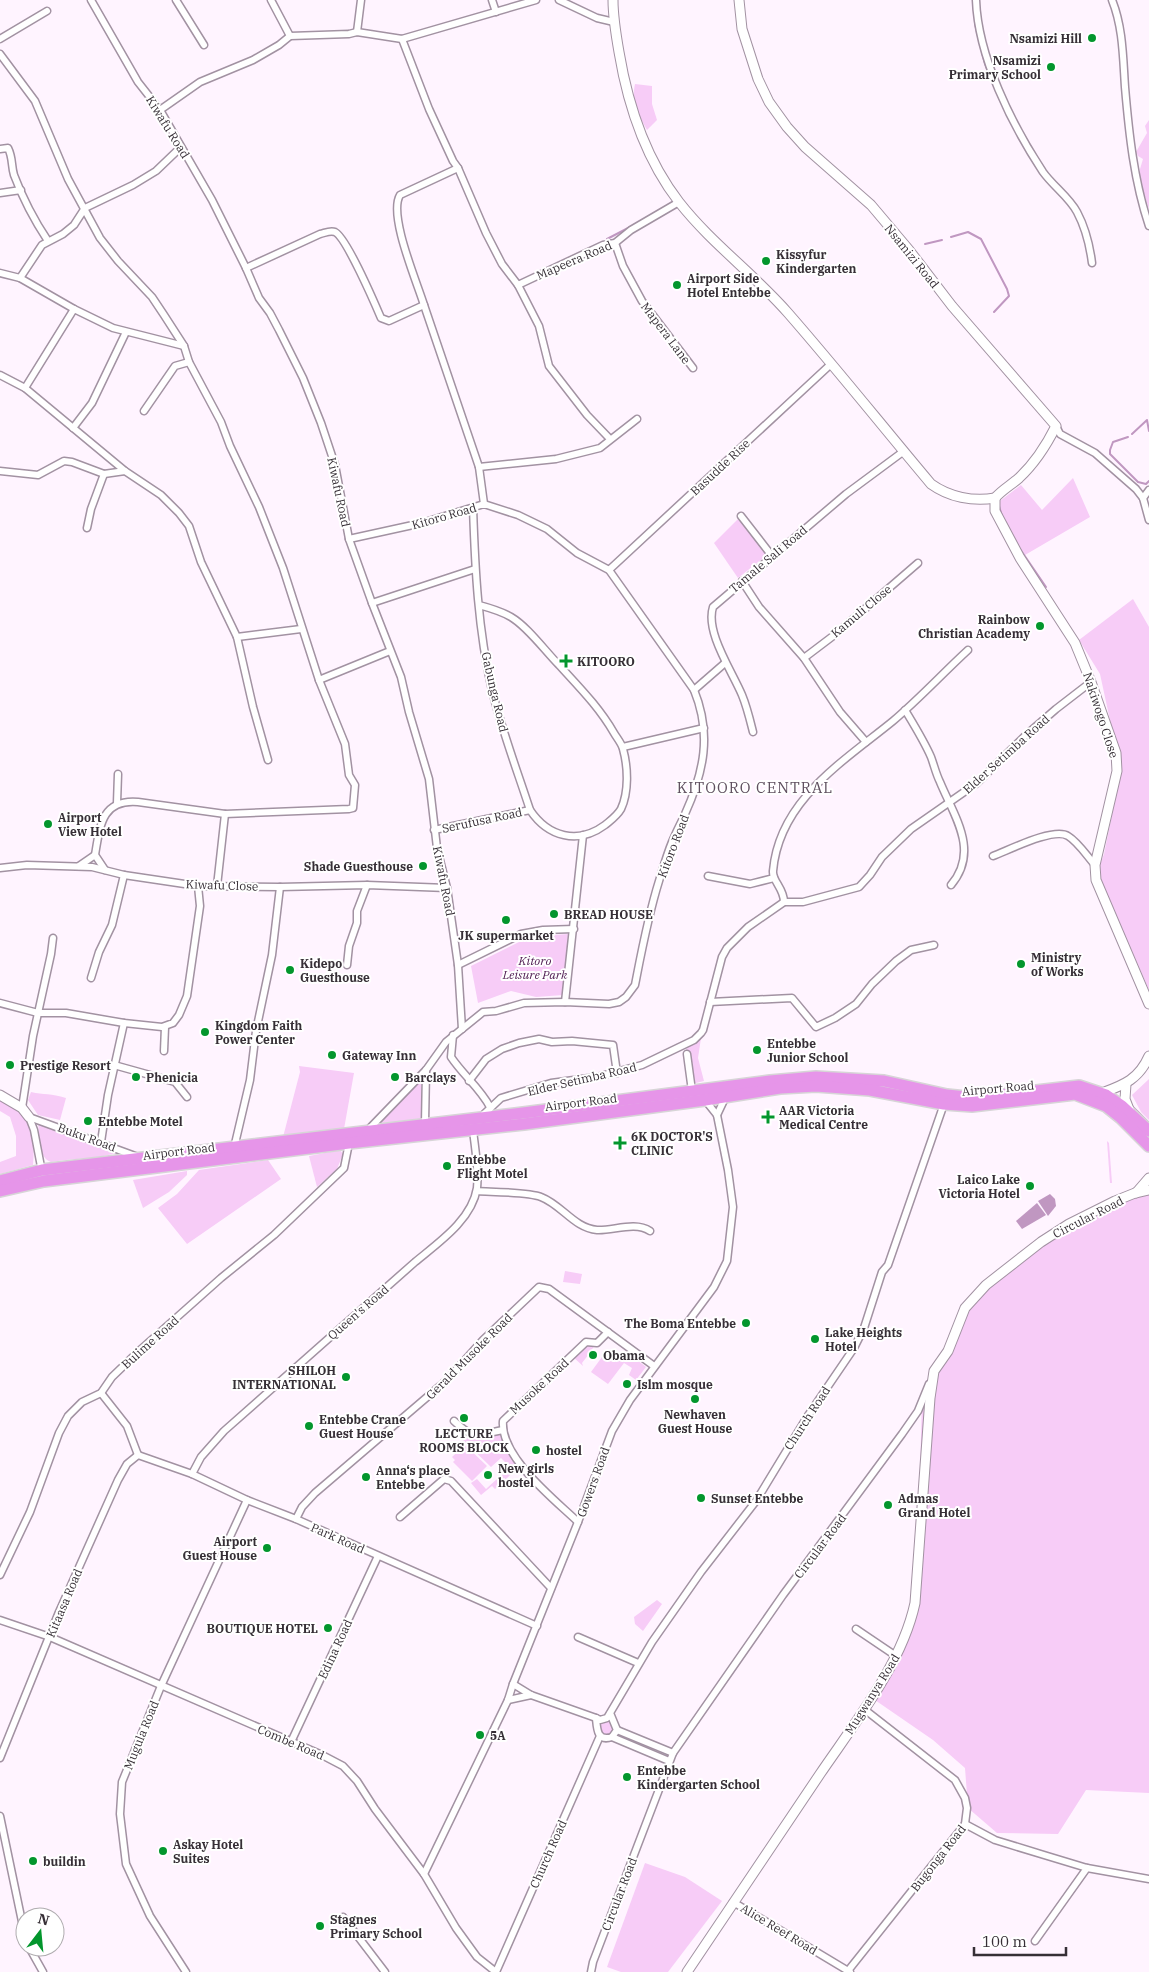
<svg xmlns="http://www.w3.org/2000/svg" width="1149" height="1972" font-family="'IBM Plex Serif',serif">
  <style>
    .green { fill: #f7ccf7 }
    .water { fill: #c097c1 }
    .lines { fill: none; stroke-linecap: round; stroke-linejoin: round }
    .stream { stroke: #c097c1; stroke-width: 2 }
    .street-casing { stroke: #a292a2; stroke-width: 9 }
    .secondary-casing { stroke: #a292a2; stroke-width: 11 }
    .highway-casing { stroke: #d7d5d7; stroke-width: 14 }
    .street { stroke: #fff; stroke-width: 6 }
    .secondary { stroke: #fff; stroke-width: 9 }
    .highway { stroke: #e695e9; stroke-width: 11 }
    .poi-dot { fill: #03962d; stroke: #fff; stroke-width: 2 }
    .labels { text-anchor: middle; dominant-baseline: central; stroke-width: 4; stroke-linejoin: round; paint-order: stroke }
    .poi-label { font-size: 12px; font-weight: bold; fill: #362f36; stroke: #fff; text-anchor: start }
    .street-label { font-size: 12px; fill: #362f36; stroke: #fff }
    .park-label { font-size: 12px; font-style: italic; fill: #532155; stroke: #fff }
    .quarter-label { font-size: 15px; letter-spacing: 1px; fill: #5f505f; stroke: #fff }
  </style>
  <rect width="100%" height="100%" fill="#fff4ff"/>
  <g class="green">
    <path d="M635 84 652 86V104L657 120 647 130C639 115 631 101 635 84Z"/>
    <polygon points="1149,120 1149,219 1149,209 1139,178 1140,169 1143,159 1138,156 1136,152 1147,133 1145,126"/>
    <path d="M1073 478 1090 517 1025 555C1017 543 997 515 1000 501L1021 485 1042 510Z"/>
    <polygon points="738,519 767,555 738,578 714,543"/>
    <polygon points="1133,599 1149,627 1149,990 1101,881 1100,865 1104,854 1121,771 1100,674 1079,640"/>
    <polygon points="568,934 563,995 536,997 511,991 478,1003 471,966 529,937"/>
    <polygon points="701,1038 698,1058 704,1081 692,1084 685,1053 687,1047"/>
    <polygon points="299,1066 354,1073 344,1129 283,1137 300,1072"/>
    <polygon points="421,1077 421,1119 377,1127"/>
    <polygon points="1149,1079 1149,1120 1141,1112 1132,1095"/>
    <path d="M31 1092C44 1095 51 1093 66 1098L60 1120 38 1115 28 1100Z"/>
    <path d="M0 1099C6 1103 16 1106 21 1111 33 1124 35 1148 33 1165L0 1174V1162L16 1156V1136L10 1117 0 1111Z"/>
    <path d="M38 1124 120 1152C98 1159 74 1158 51 1162 38 1158 40 1136 38 1124Z"/>
    <polygon points="1107,1141 1109,1143 1112,1183 1110,1183"/>
    <polygon points="340,1150 343,1154 337,1169 317,1187 309,1156"/>
    <polygon points="268,1160 281,1179 187,1244 158,1208 177,1194 199,1170"/>
    <polygon points="187,1171 187,1175 169,1192 143,1208 133,1180"/>
    <polygon points="1149,1193 1149,1793 1086,1790 1058,1834 997,1833 968,1808 965,1768 933,1740 872,1698 916,1610 922,1401 927,1380 948,1361 963,1320 977,1297 1052,1237 1119,1203"/>
    <polygon points="565,1271 582,1274 580,1284 563,1282"/>
    <polygon points="589,1343 596,1344 589,1353 587,1353 589,1354 582,1363 583,1366 573,1357"/>
    <polygon points="628,1353 646,1367 636,1380 629,1375 632,1368 624,1363 608,1384 591,1372 602,1357 612,1359 624,1357"/>
    <polygon points="500,1431 500,1434 519,1467 495,1489 492,1486 481,1495 471,1483 477,1479 486,1489 510,1467 501,1458 491,1467 462,1439"/>
    <polygon points="465,1445 487,1466 472,1481 453,1462 455,1460 452,1457"/>
    <polygon points="657,1600 662,1604 643,1631 635,1624 634,1617"/>
    <circle cx="607" cy="1728" r="8"/>
    <polygon points="645,1863 685,1877 722,1901 668,1972 621,1972 607,1967"/>
  </g>
  <g class="water">
    <polygon points="1050,1194 1055,1199 1056,1206 1048,1216 1038,1201"/>
    <polygon points="1037,1203 1046,1215 1022,1229 1016,1221"/>
  </g>
  <g class="lines">
    <g class="stream">
      <polyline points="975,24 985,64 993,84"/>
      <polyline points="951,237 968,232 981,239 1007,289 1009,296 994,312"/>
      <polyline points="607,239 630,227"/>
      <polyline points="925,244 942,240"/>
      <polyline points="1132,434 1147,420 1149,431"/>
      <polyline points="1128,437 1113,442 1110,450 1110,454 1138,482 1146,484 1149,481"/>
      <polyline points="999,506 1002,516"/>
      <polyline points="1020,549 1046,587"/>
      <polyline points="1131,1105 1149,1123"/>
    </g>
    <g class="street-casing">
      <g id="street">
        <polyline points="91,0 138,82 160,110 212,200 246,268 259,298 270,313 279,330 303,378 321,423 335,465 349,539 372,603 401,677 409,712 429,779 437,848 447,888 458,965 462,1029"/>
        <polyline points="176,0 204,45"/>
        <polyline points="271,0 290,36"/>
        <polyline points="492,0 496,12"/>
        <polyline points="559,0 597,18 614,22"/>
        <path d="M976 0C978 57 1012 125 1043 172 1053 186 1069 197 1077 212 1085 227 1090 247 1092 263"/>
        <path d="M1112 0C1123 27 1123 58 1125 87 1129 134 1134 181 1149 226"/>
        <polyline points="357,32 361,0"/>
        <polyline points="0,39 47,11"/>
        <polyline points="402,39 429,109 453,161 458,168 486,233 502,264 518,285 539,326 549,366 587,415 610,439"/>
        <path d="M0 54 35 101 68 179 100 238 118 261 152 297 164 315 184 346 189 362 221 422 230 446 259 507 283 568 319 680 345 744 349 775 355 785 353 808 349 809 225 814 138 802C102 799 100 825 95 855L105 870"/>
        <polyline points="160,110 200,82 253,60 279,45 290,36 349,34 357,32 402,39 536,0"/>
        <path d="M0 149 8 148C13 158 11 165 14 175 23 199 34 220 48 241"/>
        <path d="M458 168 400 195C388 215 417 282 424 305L479 467 484 504"/>
        <polyline points="0,193 21,190"/>
        <polyline points="615,243 623,266 642,301 693,368"/>
        <path d="M246 268 320 234C325 233 330 230 335 232 346 237 375 304 381 318L389 321 424 305"/>
        <polyline points="0,273 20,278 74,309 113,328 184,346"/>
        <polyline points="20,278 42,245 63,234 74,225 85,208 133,185 156,171 181,147"/>
        <polyline points="518,285 603,245 615,243 631,230 679,202"/>
        <polyline points="0,375 25,388 125,471 161,495 179,513 189,526 201,562 237,637 301,629"/>
        <polyline points="25,388 74,309"/>
        <polyline points="144,411 175,366 189,362"/>
        <polyline points="1056,426 1060,434 1095,453 1136,489 1143,498 1149,520"/>
        <polyline points="73,428 92,403 126,332"/>
        <polyline points="479,467 556,459 600,448 637,419"/>
        <polyline points="0,471 38,475 64,461 72,462 104,474 125,471"/>
        <polyline points="1143,498 1149,490"/>
        <path d="M473 507C475 568 478 630 492 690 502 731 517 770 530 810 548 837 578 845 605 825 611 820 617 816 621 809 629 792 628 767 623 749 622 744 617 738 614 733 599 707 579 687 559 665 545 651 528 627 511 617 501 611 490 608 479 605"/>
        <polyline points="741,516 772,556"/>
        <polyline points="87,528 91,509 104,474"/>
        <path d="M349 539 422 523 484 504 518 515 547 529 577 553 609 570 694 690C712 734 704 772 685 814 681 823 676 832 672 842 667 854 663 868 659 881 648 916 642 949 635 985L626 997 619 1002 609 1004 565 1002 524 1003 496 1011 483 1012 446 1042 426 1070 368 1130"/>
        <polyline points="609,570 831,364"/>
        <polyline points="742,581 759,607 804,658 840,712 866,742"/>
        <polyline points="372,603 475,569"/>
        <polyline points="237,637 253,707 268,760"/>
        <polyline points="804,658 837,633 918,563"/>
        <polyline points="319,680 390,651"/>
        <polyline points="694,690 725,663"/>
        <path d="M905 710C914 725 924 741 931 757 934 765 936 774 940 782 954 816 980 851 951 885"/>
        <path d="M753 732C750 720 747 707 742 695 732 671 705 632 713 607L846 494 904 451"/>
        <polyline points="623,747 704,728"/>
        <polyline points="117,803 118,774"/>
        <polyline points="434,830 530,810"/>
        <path d="M993 856C1009 850 1054 827 1068 836 1078 842 1087 856 1095 865"/>
        <polyline points="79,866 95,855"/>
        <polyline points="0,868 27,865 92,867 124,875 198,886 280,887 367,885 447,888"/>
        <polyline points="708,876 750,884 774,878"/>
        <polyline points="217,886 225,814"/>
        <path d="M784 902C784 888 772 881 773 871 779 800 844 761 893 721 919 699 943 673 968 650"/>
        <polyline points="347,965 349,946 357,923 357,911 367,885"/>
        <polyline points="458,965 521,934 543,930 574,929"/>
        <polyline points="91,978 99,952 112,925 124,875"/>
        <polyline points="565,1002 583,835"/>
        <polyline points="710,1002 792,998 816,1027 835,1018 856,1004 872,984 896,961 911,950 934,945"/>
        <polyline points="0,1003 38,1013 66,1013 124,1023 162,1027 173,1023 179,1015 187,996 200,906 198,886"/>
        <path d="M453 1035 451 1057C463 1075 480 1088 490 1107"/>
        <polyline points="164,1051 165,1027"/>
        <polyline points="687,1054 692,1091"/>
        <polyline points="114,1065 175,1082 187,1097"/>
        <polyline points="469,1081 486,1059 502,1049 519,1043 539,1039 552,1042 572,1041 613,1045 617,1073"/>
        <polyline points="22,1108 33,1036 51,954 53,938"/>
        <polyline points="717,1115 726,1096"/>
        <polyline points="482,1116 501,1098 551,1083 597,1077 642,1065 694,1040 701,1033 703,1030 722,957 727,948 748,927 784,902 803,902 859,887 870,875 882,857 911,829 977,783 1025,736 1056,709 1091,682"/>
        <polyline points="29,1117 138,1157"/>
        <polyline points="29,1117 34,1130 42,1172"/>
        <polyline points="425,1124 426,1070"/>
        <polyline points="101,1142 108,1095 124,1023"/>
        <polyline points="234,1148 250,1080 256,1031 272,955 280,887"/>
        <path d="M477 1191C491 1192 529 1192 541 1197 562 1205 574 1228 597 1230 613 1231 635 1221 650 1231"/>
        <polyline points="101,1393 127,1426 138,1455"/>
        <path d="M454 1421C474 1440 476 1435 503 1430"/>
        <polyline points="138,1455 192,1474 247,1500 296,1519 537,1626"/>
        <path d="M192 1474 201 1457 224 1431 415 1262C438 1243 472 1220 477 1188 479 1169 475 1149 473 1130"/>
        <polyline points="400,1517 444,1479 451,1481 551,1588"/>
        <polyline points="296,1519 302,1507 315,1493 447,1380 483,1340 539,1287 549,1289 654,1366"/>
        <path d="M578 1522C554 1499 500 1457 503 1421L586 1342 597 1343 608 1332"/>
        <polyline points="0,1575 30,1512 59,1433 68,1416 82,1402 101,1393 112,1377 139,1351 221,1278 274,1235 344,1168 349,1143"/>
        <polyline points="0,1620 50,1637 322,1755 343,1766 357,1781 375,1809 424,1874 456,1928 477,1957 496,1972"/>
        <polyline points="856,1629 896,1656"/>
        <polyline points="578,1637 638,1663"/>
        <polyline points="513,1684 531,1695 596,1718"/>
        <polyline points="508,1700 531,1695"/>
        <path d="M610 1713 617 1730 612 1737C597 1742 597 1729 596 1718L600 1720 607 1718 610 1713 652 1642 701 1572 756 1501 807 1417 854 1348 864 1328 882 1272 888 1265 945 1101"/>
        <polyline points="617,1730 673,1753"/>
        <polyline points="612,1737 669,1761"/>
        <polyline points="291,1742 378,1556"/>
        <polyline points="0,1758 59,1612 118,1480 127,1464 138,1455"/>
        <polyline points="0,1816 25,1936"/>
        <polyline points="965,1824 995,1840 1044,1855 1087,1868 1149,1879"/>
        <polyline points="424,1874 508,1700 513,1684 578,1522 612,1431 630,1400 714,1287 727,1261 733,1207 728,1170 717,1115 705,1100"/>
        <polyline points="733,1902 850,1972"/>
        <polyline points="343,1917 385,1972"/>
        <polyline points="1035,1941 1087,1868"/>
        <polyline points="29,1947 43,1972"/>
        <polyline points="186,1972 150,1916 126,1864 120,1814 122,1782 161,1686 247,1500"/>
        <polyline points="496,1972 600,1736"/>
        <polyline points="591,1972 593,1962 673,1753 783,1595 902,1434 918,1411 929,1384"/>
        <polyline points="847,1972 965,1824 967,1808 965,1798 955,1780 864,1709"/>
      </g>
    </g>
    <g class="secondary-casing">
      <g id="secondary">
        <path d="M613 0C613 18 616 35 619 52 628 106 645 158 679 202 711 243 754 274 788 313 837 369 883 427 931 484 949 497 973 502 995 498"/>
        <path d="M739 0 742 29 758 79 769 102 787 127 805 147 871 205 909 250 952 306 1056 426C1047 444 1034 464 1019 478 1011 485 1002 490 995 498"/>
        <polyline points="995,498 995,511 1020,558 1075,643 1091,682 1116,753 1117,771 1095,865 1096,880 1149,1004"/>
        <polyline points="1126,1084 1125,1099 1130,1112"/>
        <path d="M1102 1093C1124 1085 1139 1079 1149 1056"/>
        <polyline points="0,1095 22,1108 29,1117"/>
        <polyline points="1136,1193 1149,1178"/>
        <path d="M687 1972C731 1906 775 1840 820 1774 854 1724 902 1664 915 1603L930 1398 934 1371 948 1351 965 1308 986 1285 1041 1242 1069 1224 1115 1201 1135 1193 1149 1190"/>
      </g>
    </g>
    <g class="highway-casing">
      <g id="highway">
        <polyline points="0,1181 42,1170 523,1113 770,1081 816,1077 884,1081 947,1095 976,1098 1079,1086 1106,1095 1122,1106 1149,1131"/>
        <polyline points="0,1191 44,1181 349,1143 524,1124 705,1100 780,1088 816,1086 870,1090 944,1104 972,1106 1075,1094 1106,1106 1121,1118 1149,1146"/>
      </g>
    </g>
    <use href="#street" class="street"/>
    <use href="#secondary" class="secondary"/>
    <use href="#highway" class="highway"/>
  </g>
  <g class="poi-dot">
    <circle cx="1092" cy="38" r="5"/>
    <circle cx="1051" cy="67" r="5"/>
    <circle cx="766" cy="261" r="5"/>
    <circle cx="677" cy="285" r="5"/>
    <circle cx="1040" cy="626" r="5"/>
    <path d="M563.5 653.5h5v5h5v5h-5v5h-5v-5h-5v-5h5z"/>
    <circle cx="48" cy="824" r="5"/>
    <circle cx="423" cy="866" r="5"/>
    <circle cx="554" cy="914" r="5"/>
    <circle cx="506" cy="920" r="5"/>
    <circle cx="1021" cy="964" r="5"/>
    <circle cx="290" cy="970" r="5"/>
    <circle cx="205" cy="1032" r="5"/>
    <circle cx="757" cy="1050" r="5"/>
    <circle cx="332" cy="1055" r="5"/>
    <circle cx="10" cy="1065" r="5"/>
    <circle cx="136" cy="1077" r="5"/>
    <circle cx="395" cy="1077" r="5"/>
    <path d="M765.5 1109.5h5v5h5v5h-5v5h-5v-5h-5v-5h5z"/>
    <circle cx="88" cy="1121" r="5"/>
    <path d="M617.5 1135.5h5v5h5v5h-5v5h-5v-5h-5v-5h5z"/>
    <circle cx="447" cy="1166" r="5"/>
    <circle cx="1030" cy="1186" r="5"/>
    <circle cx="746" cy="1323" r="5"/>
    <circle cx="815" cy="1339" r="5"/>
    <circle cx="593" cy="1355" r="5"/>
    <circle cx="346" cy="1377" r="5"/>
    <circle cx="627" cy="1384" r="5"/>
    <circle cx="695" cy="1399" r="5"/>
    <circle cx="464" cy="1418" r="5"/>
    <circle cx="309" cy="1426" r="5"/>
    <circle cx="536" cy="1450" r="5"/>
    <circle cx="488" cy="1475" r="5"/>
    <circle cx="366" cy="1477" r="5"/>
    <circle cx="701" cy="1498" r="5"/>
    <circle cx="888" cy="1505" r="5"/>
    <circle cx="267" cy="1548" r="5"/>
    <circle cx="328" cy="1628" r="5"/>
    <circle cx="480" cy="1735" r="5"/>
    <circle cx="627" cy="1777" r="5"/>
    <circle cx="163" cy="1851" r="5"/>
    <circle cx="33" cy="1861" r="5"/>
    <circle cx="320" cy="1926" r="5"/>
  </g>
  <g class="labels">
    <g class="poi-label">
      <text x="1082" y="38" text-anchor="end">Nsamizi Hill</text>
      <text x="1041" y="60" text-anchor="end">Nsamizi<tspan x="1041" dy="14">Primary School</tspan></text>
      <text x="776" y="254">Kissyfur<tspan x="776" dy="14">Kindergarten</tspan></text>
      <text x="687" y="278">Airport Side<tspan x="687" dy="14">Hotel Entebbe</tspan></text>
      <text x="1030" y="619" text-anchor="end">Rainbow<tspan x="1030" dy="14">Christian Academy</tspan></text>
      <text x="577" y="661">KITOORO</text>
      <text x="58" y="817">Airport<tspan x="58" dy="14">View Hotel</tspan></text>
      <text x="413" y="866" text-anchor="end">Shade Guesthouse</text>
      <text x="564" y="914">BREAD HOUSE</text>
      <text x="506" y="935" text-anchor="middle">JK supermarket</text>
      <text x="1031" y="957">Ministry<tspan x="1031" dy="14">of Works</tspan></text>
      <text x="300" y="963">Kidepo<tspan x="300" dy="14">Guesthouse</tspan></text>
      <text x="215" y="1025">Kingdom Faith<tspan x="215" dy="14">Power Center</tspan></text>
      <text x="767" y="1043">Entebbe<tspan x="767" dy="14">Junior School</tspan></text>
      <text x="342" y="1055">Gateway Inn</text>
      <text x="20" y="1065">Prestige Resort</text>
      <text x="146" y="1077">Phenicia</text>
      <text x="405" y="1077">Barclays</text>
      <text x="779" y="1110">AAR Victoria<tspan x="779" dy="14">Medical Centre</tspan></text>
      <text x="98" y="1121">Entebbe Motel</text>
      <text x="631" y="1136">6K DOCTOR'S<tspan x="631" dy="14">CLINIC</tspan></text>
      <text x="457" y="1159">Entebbe<tspan x="457" dy="14">Flight Motel</tspan></text>
      <text x="1020" y="1179" text-anchor="end">Laico Lake<tspan x="1020" dy="14">Victoria Hotel</tspan></text>
      <text x="736" y="1323" text-anchor="end">The Boma Entebbe</text>
      <text x="825" y="1332">Lake Heights<tspan x="825" dy="14">Hotel</tspan></text>
      <text x="603" y="1355">Obama</text>
      <text x="336" y="1370" text-anchor="end">SHILOH<tspan x="336" dy="14">INTERNATIONAL</tspan></text>
      <text x="637" y="1384">Islm mosque</text>
      <text x="695" y="1414" text-anchor="middle">Newhaven<tspan x="695" dy="14">Guest House</tspan></text>
      <text x="319" y="1419">Entebbe Crane<tspan x="319" dy="14">Guest House</tspan></text>
      <text x="464" y="1433" text-anchor="middle">LECTURE<tspan x="464" dy="14">ROOMS BLOCK</tspan></text>
      <text x="546" y="1450">hostel</text>
      <text x="498" y="1468">New girls<tspan x="498" dy="14">hostel</tspan></text>
      <text x="376" y="1470">Anna‘s place<tspan x="376" dy="14">Entebbe</tspan></text>
      <text x="711" y="1498">Sunset Entebbe</text>
      <text x="898" y="1498">Admas<tspan x="898" dy="14">Grand Hotel</tspan></text>
      <text x="257" y="1541" text-anchor="end">Airport<tspan x="257" dy="14">Guest House</tspan></text>
      <text x="318" y="1628" text-anchor="end">BOUTIQUE HOTEL</text>
      <text x="490" y="1735">5A</text>
      <text x="637" y="1770">Entebbe<tspan x="637" dy="14">Kindergarten School</tspan></text>
      <text x="173" y="1844">Askay Hotel<tspan x="173" dy="14">Suites</tspan></text>
      <text x="43" y="1861">buildin</text>
      <text x="330" y="1919">Stagnes<tspan x="330" dy="14">Primary School</tspan></text>
    </g>
    <g class="street-label">
      <text transform="translate(168 127) rotate(58)">Kiwafu Road</text>
      <text transform="translate(912 256) rotate(51)">Nsamizi Road</text>
      <text transform="translate(574 260) rotate(-23)">Mapeera Road</text>
      <text transform="translate(666 333) rotate(53)">Mapera Lane</text>
      <text transform="translate(720 467) rotate(-43)">Basudde Rise</text>
      <text transform="translate(339 492) rotate(78)">Kiwafu Road</text>
      <text transform="translate(444 516) rotate(-16)">Kitoro Road</text>
      <text transform="translate(768 559) rotate(-40)">Tamale Sali Road</text>
      <text transform="translate(861 611) rotate(-40)">Kamuli Close</text>
      <text transform="translate(495 692) rotate(77)">Gabunga Road</text>
      <text transform="translate(1101 715) rotate(72)">Nakiwogo Close</text>
      <text transform="translate(1006 754) rotate(-42)">Elder Setimba Road</text>
      <text transform="translate(482 820) rotate(-12)">Serufusa Road</text>
      <text transform="translate(673 846) rotate(-69)">Kitoro Road</text>
      <text transform="translate(444 881) rotate(79)">Kiwafu Road</text>
      <text transform="translate(222 885) rotate(2)">Kiwafu Close</text>
      <text transform="translate(582 1079) rotate(-13)">Elder Setimba Road</text>
      <text transform="translate(998 1088) rotate(-5)">Airport Road</text>
      <text transform="translate(581 1102) rotate(-7)">Airport Road</text>
      <text transform="translate(87 1137) rotate(20)">Buku Road</text>
      <text transform="translate(179 1151) rotate(-7)">Airport Road</text>
      <text transform="translate(1088 1217) rotate(-27)">Circular Road</text>
      <text transform="translate(358 1312) rotate(-41)">Queen's Road</text>
      <text transform="translate(150 1342) rotate(-42)">Bulime Road</text>
      <text transform="translate(469 1356) rotate(-45)">Gerald Musoke Road</text>
      <text transform="translate(539 1386) rotate(-43)">Musoke Road</text>
      <text transform="translate(807 1418) rotate(-57)">Church Road</text>
      <text transform="translate(593 1482) rotate(-70)">Gowers Road</text>
      <text transform="translate(338 1538) rotate(24)">Park Road</text>
      <text transform="translate(820 1546) rotate(-53)">Circular Road</text>
      <text transform="translate(64 1603) rotate(-67)">Kitaasa Road</text>
      <text transform="translate(335 1649) rotate(-65)">Edina Road</text>
      <text transform="translate(872 1694) rotate(-58)">Mugwanya Road</text>
      <text transform="translate(141 1735) rotate(-68)">Mugula Road</text>
      <text transform="translate(291 1742) rotate(23)">Combe Road</text>
      <text transform="translate(548 1854) rotate(-66)">Church Road</text>
      <text transform="translate(938 1858) rotate(-52)">Bugonga Road</text>
      <text transform="translate(619 1894) rotate(-69)">Circular Road</text>
      <text transform="translate(779 1929) rotate(31)">Alice Reef Road</text>
    </g>
    <g class="park-label">
      <text x="535" y="960">Kitoro<tspan x="535" dy="14">Leisure Park</tspan></text>
    </g>
    <g class="quarter-label">
      <text x="755" y="787">KITOORO CENTRAL</text>
    </g>
  </g>
  <g transform="translate(40 1932) rotate(16)"><circle r="24" fill="#ffffff" stroke="#afacaf"/>
  <path d="M0-4L9 19L0 12L-9 19Z" fill="#03962d"/>
  <text y="-8" font-size="14" font-weight="bold" text-anchor="middle" fill="#362f36">N</text>
  </g>
  <path d="M974 1947v8h92v-8" fill="none" stroke="#362f36" stroke-width="2.5"/>
  <text x="982" y="1947" font-size="15" fill="#362f36" stroke="#ffffff" stroke-width="4" paint-order="stroke">100 m</text>
</svg>
